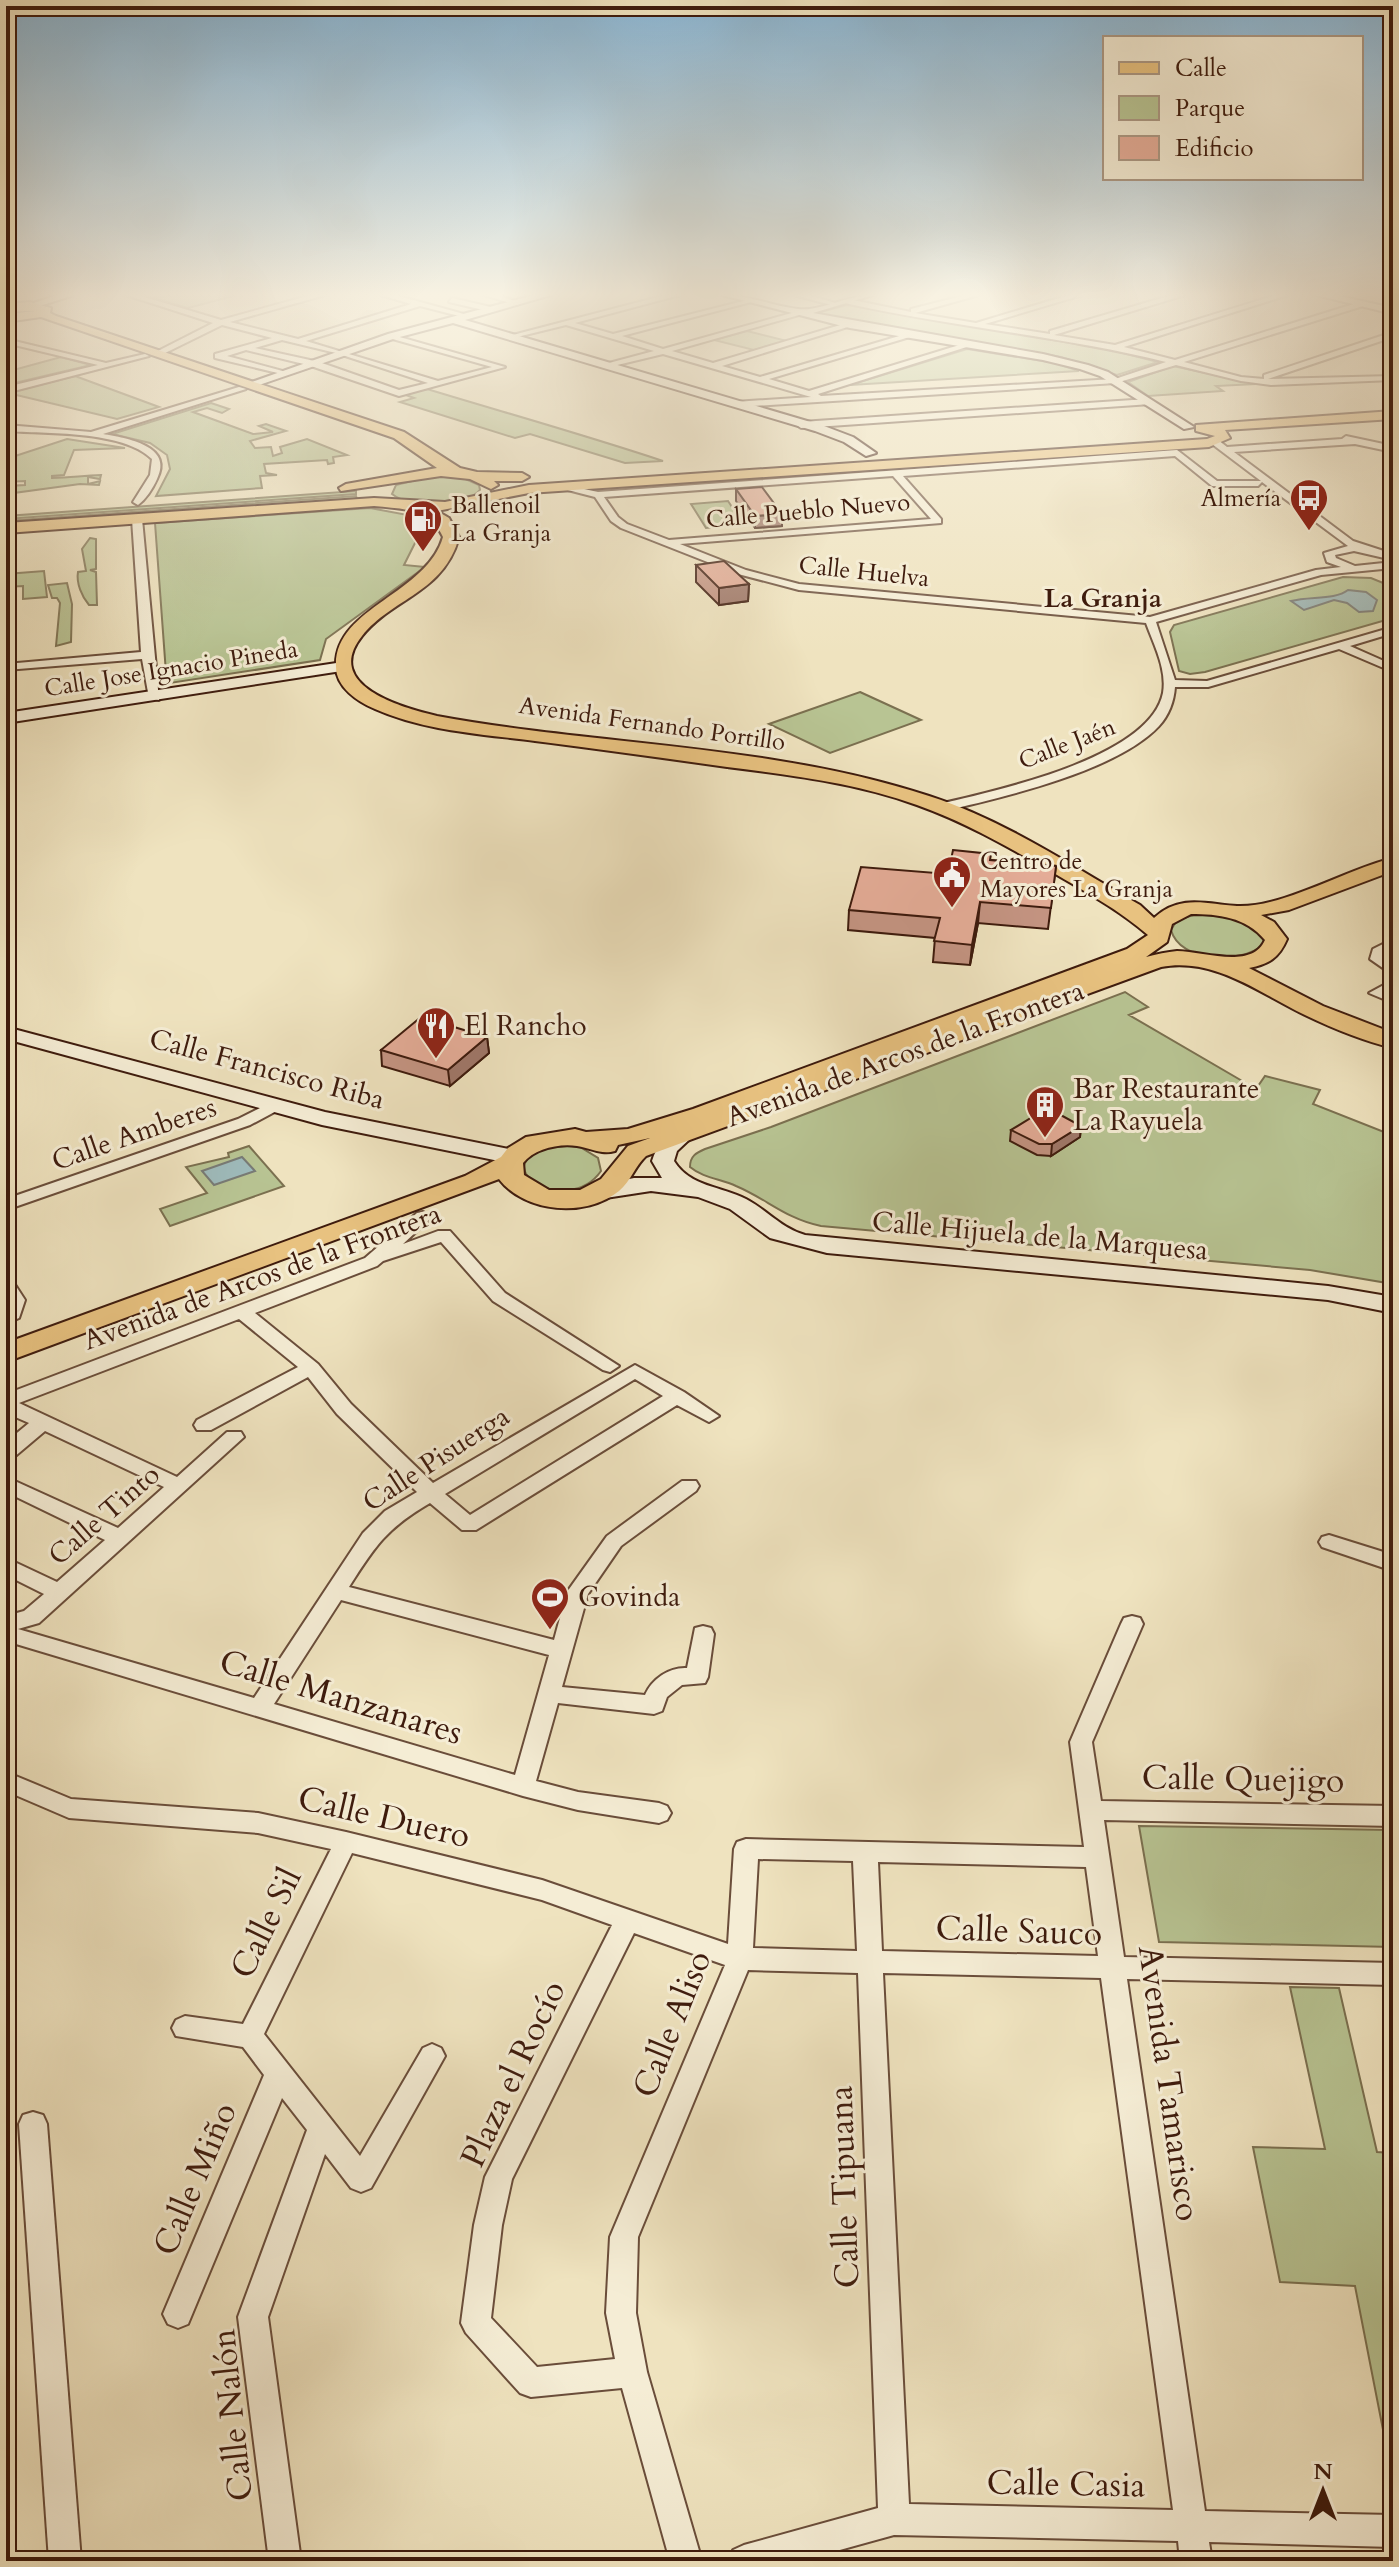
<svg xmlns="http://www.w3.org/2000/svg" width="1399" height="2567" font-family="Cardo,serif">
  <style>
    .green { fill: #b8c493; stroke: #7b7050; stroke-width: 2 }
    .water { fill: #9ebbbc; stroke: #787b76; stroke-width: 2 }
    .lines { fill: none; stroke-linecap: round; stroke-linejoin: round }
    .street-casing { stroke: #6a4d3a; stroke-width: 4 }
    .secondary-casing { stroke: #3e1b0d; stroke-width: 4 }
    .primary-casing { stroke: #3e1b0d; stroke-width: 4 }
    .street { fill: #f5edd5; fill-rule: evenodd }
    .secondary { fill: #f5edd5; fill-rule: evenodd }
    .primary { fill: #e8c280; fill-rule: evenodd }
    .wall { fill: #c49482; stroke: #3e1b0d; stroke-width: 2 }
    .shaded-wall { fill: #a0786a; stroke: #3e1b0d; stroke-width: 2 }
    .building { fill: #e4ac97; stroke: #3e1b0d; stroke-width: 2 }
    .labels { text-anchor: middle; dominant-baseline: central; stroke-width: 6; stroke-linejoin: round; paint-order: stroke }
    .far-poi-label { font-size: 24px; fill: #3e1b0d; stroke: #f5edd5; text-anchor: start }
    .far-street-label { font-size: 24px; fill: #3e1b0d; stroke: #f5edd5 }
    .far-neighbourhood-label { font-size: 26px; font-weight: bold; fill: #3e1b0d; stroke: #f5edd5 }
    .poi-label { font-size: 28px; fill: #3e1b0d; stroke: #f5edd5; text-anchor: start }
    .street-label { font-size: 28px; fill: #3e1b0d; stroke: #f5edd5 }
    .near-street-label { font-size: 34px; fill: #3e1b0d; stroke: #f5edd5 }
  </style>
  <rect width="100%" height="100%" fill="#efe3bf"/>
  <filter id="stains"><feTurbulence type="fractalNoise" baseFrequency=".0025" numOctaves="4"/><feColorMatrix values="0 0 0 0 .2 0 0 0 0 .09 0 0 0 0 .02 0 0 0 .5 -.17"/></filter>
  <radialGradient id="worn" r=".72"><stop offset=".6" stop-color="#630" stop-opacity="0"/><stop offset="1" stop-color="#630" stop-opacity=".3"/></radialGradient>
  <g class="green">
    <polygon points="169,295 237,295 188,308 153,298"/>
    <polygon points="847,305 1111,350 1158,362 1117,375 1061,357 814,314"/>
    <polygon points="747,331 787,341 754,350 714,340"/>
    <polygon points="967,349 1055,363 1079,371 850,385"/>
    <polygon points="61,357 91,365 6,385 6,372"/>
    <polygon points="1173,366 1256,384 1216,386 1223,391 1148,396 1128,382"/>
    <polygon points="75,376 159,407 117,419 8,393"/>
    <path d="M427 389C506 413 585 435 663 461L625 463 530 434 515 438 400 402 414 398 403 394Z"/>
    <polygon points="211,403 229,409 222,413 207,408 193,412 253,434 273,432 259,426 266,424 286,431 250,441 255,448 271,447 273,456 282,453 280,447 307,439 347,455 333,457 334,463 328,464 327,460 264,464 266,473 277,475 260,476 262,488 156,496 170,469 167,455 150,443 112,434"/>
    <path d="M67 439 125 448 74 450 64 475 52 476V478C72 477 82 476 101 475L100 479 88 477V484L100 481 99 485 80 484 6 494V486L25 485V481L6 482V459Z"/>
    <path d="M432 476 461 477 479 485 480 490C464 509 411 509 392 494L396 485Z"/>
    <polygon points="356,491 356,494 6,519 6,516"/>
    <polygon points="356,496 357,499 6,524 6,521"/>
    <polygon points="728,501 744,525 706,528 691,504"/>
    <polygon points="370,508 424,518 430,538 417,539 404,565 425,567 326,639 320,660 170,683 166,673 155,523"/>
    <path d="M90 538 96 539V569L90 570 96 572 97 605H89C82 597 76 583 78 572L86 571 82 549Z"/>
    <polygon points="44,571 47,597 23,599 23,586 6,587 6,574"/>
    <polygon points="1343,577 1371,578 1393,587 1393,618 1205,672 1190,674 1179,671 1170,632 1174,625"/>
    <polygon points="67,583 72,604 71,642 56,646 60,603 57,598 52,598 48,585"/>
    <polygon points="860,692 921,720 830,753 769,724"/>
    <path d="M1200 913 1233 915 1264 935 1263 945C1241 964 1180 963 1171 930L1177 920Z"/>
    <path d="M1125 992 1148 1007 1129 1015 1256 1089 1265 1076 1320 1090 1313 1104 1389 1134 1393 1127V1284L1310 1270 821 1226C786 1219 767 1199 736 1186 721 1179 703 1178 690 1167 690 1156 696 1153 705 1149L771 1127Z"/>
    <path d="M559 1145 580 1147 598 1158 601 1171C567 1220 474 1162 559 1145Z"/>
    <polygon points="249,1146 284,1186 170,1226 160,1209 207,1193 186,1167 229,1157 228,1153"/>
    <polygon points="1139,1826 1393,1830 1393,1947 1159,1942"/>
    <polygon points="1290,1987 1339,1988 1377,2152 1393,2153 1393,2481 1355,2286 1280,2282 1253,2147 1325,2149"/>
  </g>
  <g class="water">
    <path d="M1348 590 1366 592 1377 600 1373 611 1359 612 1347 603 1334 600 1304 610 1291 601C1310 596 1335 600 1348 590Z"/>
    <polygon points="242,1157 255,1171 214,1185 202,1171"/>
  </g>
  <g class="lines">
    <g class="street-casing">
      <g id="street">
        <path d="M126 295H138L221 320 311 295H325L230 322 298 339 411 304 381 295H395L471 316 467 318 420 306 306 341 438 381 492 367 389 338V334L505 367 399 396 308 365 246 350 227 356 290 373 286 375 215 358V354L272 338 222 325 159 356 156 352 213 323ZM282 340 336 353 428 383 399 390 319 362 255 348Z"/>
        <polygon points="484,295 497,295 521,303 517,305"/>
        <path d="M666 295H680L575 323 613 334 751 299 755 301 622 336 663 349 799 311 806 313 672 351 713 363 847 323 854 325 722 366 760 377 906 334 913 336 769 379 809 391 966 343 973 345 818 394 821 396 1115 379 1166 362C1061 336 952 327 845 303L848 299 911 312V309L966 295H979L915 313 976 323 1069 295H1082L985 324 1050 334V331L1172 295H1185L1054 335 1115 345 1276 295H1288L1124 347 1175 360 1360 302 1363 306 1184 362 1241 377 1264 379V375L1393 332V337L1268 379 1393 376V380L1271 385 1241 381 1176 365 1116 383 737 407 734 402 811 397 663 354 609 367V363L654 351 566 325 513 338 509 336Z"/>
        <polygon points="794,295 808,295 839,304 835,306"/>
        <polygon points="452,298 495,308 496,310 492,312 449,302"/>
        <polygon points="6,339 106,363 145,354 149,356 6,393 6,387 98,365 6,343"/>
        <path d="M239 387 246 389 103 434C127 438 174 446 157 479 153 488 146 499 138 505L133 502 150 475 152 459C123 430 45 434 6 431V425L91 432Z"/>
        <polygon points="1148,399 1151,404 801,428 797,425 801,422"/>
        <path d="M1346 436 1393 446V452L1355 444 1234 452 1353 541 1393 554V560L1354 551 1335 555 1336 558 1355 566 1393 562V568L1321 575 1156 622 1175 680 1207 681 1393 627V633L1350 646 1393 665V672L1339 649 1208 687H1175C1174 701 1169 715 1159 726 1117 771 1004 797 944 811L939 810V804C995 791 1150 758 1163 693 1167 669 1154 645 1146 623L799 590 738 574 621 528 611 521 595 497 556 487 561 484 598 492 1177 450 1217 481H1261L1212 444V440H1218L1227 447 1342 439ZM1175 456 1212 486H1258L1262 482 1348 546 1324 553 1327 562 1341 567 1316 570 1150 617 799 584 746 570 680 544 941 523V519L903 476ZM893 476 931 519 669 540 627 524 618 517 604 497Z"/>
        <polygon points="137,516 142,519 159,700 149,698 142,659 6,670 6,664 141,652 132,519"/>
        <polygon points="1393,939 1393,949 1385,954 1384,958 1393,964 1393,975 1370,959 1373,949"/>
        <polygon points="1393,980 1393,990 1388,992 1393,994 1393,1003 1369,993"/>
        <polygon points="276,1100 282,1102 284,1105 282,1108 250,1125 6,1210 6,1199 238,1119"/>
        <path d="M423 1212 432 1217 403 1244 438 1231H450L505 1293 619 1366 610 1372 603 1370 493 1301 441 1242 383 1261 377 1266 255 1313 318 1364 351 1404 433 1483 635 1365 684 1392 719 1416 709 1422 677 1405 476 1530H462L430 1503C387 1528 375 1546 349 1587L554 1640 567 1592 607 1536 682 1481H696L699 1486 696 1491 621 1546 588 1594 562 1687 645 1695C652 1679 669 1667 687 1668L695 1628 703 1626 711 1628 714 1634 708 1677 705 1683 682 1685 667 1697 662 1711 654 1714 558 1703 536 1781 578 1792 659 1803 667 1806 671 1813 667 1820 659 1823 578 1810 523 1796 6 1641V1616L24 1611 44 1594 6 1575V1558L57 1582 105 1540 6 1492V1477L118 1528 164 1487 45 1431 13 1458 6 1460V1442L29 1423 6 1413V1394L365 1258 417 1213ZM239 1319 298 1367 197 1420 194 1425 197 1430H211L308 1377 337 1414 417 1492 385 1511 363 1533 254 1698 18 1629 39 1623 244 1437 241 1432H227L177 1477 19 1403ZM635 1379 663 1396 470 1515 445 1494ZM341 1600 549 1655 515 1775 274 1704Z"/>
        <polygon points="6,1278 12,1280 25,1300 19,1318 6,1324"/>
        <polygon points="1329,1535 1393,1555 1393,1571 1322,1547 1319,1542 1322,1537"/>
        <path d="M1132 1616 1140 1618 1143 1624 1092 1742 1101 1801 1393 1806V1826L1104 1820 1124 1957 1393 1963V1985L1127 1979 1205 2511 1393 2515V2547L1209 2542 1212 2561H1180L1178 2541 894 2535 800 2561H728L733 2550 744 2545 878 2508 858 1973 748 1970 638 2237 636 2313 647 2372 702 2561H670L622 2388 531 2397 520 2393 466 2333 461 2323 474 2225 485 2177 612 1925 542 1900 352 1853 264 2034 360 2156 423 2048 432 2044 441 2048 445 2056 371 2188 361 2192 351 2188 325 2154 268 2317 301 2561H269L238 2317 307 2130 282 2098 188 2324 178 2328 168 2324 163 2314 264 2075 243 2047 176 2036 172 2028 176 2020 185 2016 243 2024 331 1849 258 1833 69 1818 6 1791V1772L71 1799 258 1813 346 1832 542 1880 728 1944 734 1849 737 1842 746 1839 1084 1847 1070 1742 1121 1624 1124 1618ZM758 1859 853 1861 857 1951 753 1948ZM878 1862 1086 1867 1098 1956 882 1951ZM634 1933 725 1965 610 2237 606 2313 615 2359 537 2367 491 2318 502 2225 512 2179ZM883 1973 1101 1978 1173 2510 909 2504Z"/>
        <polygon points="33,2112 43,2115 47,2124 81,2561 49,2561 19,2124 23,2115"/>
      </g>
    </g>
    <g class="secondary-casing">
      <g id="secondary">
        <polygon points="57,295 74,295 30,309 25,306"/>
        <polygon points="534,295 551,295 465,320 824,426 853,437 876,453 866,456 844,442 815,431 453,323 396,338 253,387 243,385 388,334"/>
        <path d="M722 295C749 295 772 306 798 309 819 312 848 295 873 295L813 313 1043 354 1088 365 1108 372 1194 427 1184 429 1100 376 1080 369 1043 360 850 328Z"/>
        <polygon points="1316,295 1335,295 1393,308 1393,314"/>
        <polygon points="343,662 351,667 348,670 6,723 6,713"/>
        <polygon points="6,1027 325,1112 514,1150 525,1157 514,1164 322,1125 6,1039"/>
        <path d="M682 1129 693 1136 677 1151 674 1161C690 1187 721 1186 746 1199 767 1210 781 1228 805 1235L1328 1286 1393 1297V1313L1328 1300 827 1253 770 1238 730 1209 698 1197 651 1191 599 1199 591 1197 588 1192 591 1187 634 1178H662L652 1161C657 1145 665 1134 682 1129Z"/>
      </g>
    </g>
    <g class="primary-casing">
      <g id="primary">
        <polygon points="30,302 51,308 50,313 56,316 404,432 460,468 477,472 522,473 529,477 522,481 494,481 498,485 491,489 470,479 441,476 341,491 339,488 346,484 437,468 394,438 41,317 6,322 6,314 35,311 6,312 6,304"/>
        <path d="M1393 411V419L1225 430 1230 438 1209 447 529 493 437 511 449 518 459 537C444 593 392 598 362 636 322 686 403 708 437 716 599 746 771 744 929 796 1004 820 1072 866 1140 905L1154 918C1180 894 1206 904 1237 906 1283 908 1347 869 1393 858V871L1289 910 1261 915 1274 922 1287 939C1279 958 1269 964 1249 968L1323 1006 1393 1033V1048C1364 1041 1332 1028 1305 1015 1259 993 1215 957 1161 967L646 1156C635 1166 631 1181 619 1191 586 1218 525 1213 499 1179L6 1362V1343L465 1176 501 1157 508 1148 526 1137 575 1129 586 1132 628 1129 693 1109 1127 949 1148 935C1119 910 1086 892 1052 872 1008 847 965 822 917 805 856 783 791 775 727 767 663 758 599 749 535 741 482 734 424 731 375 709 358 702 336 687 336 667 333 608 427 594 443 537 430 508 403 509 374 506L6 533V523L374 498 445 502 529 485 1207 439 1215 436 1196 431V425ZM1191 914C1218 914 1246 917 1265 940 1252 970 1203 951 1177 951 1167 952 1157 954 1146 957L1167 942 1172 924ZM650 1138 628 1146 601 1179 580 1190H549L524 1175 523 1163C534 1149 559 1143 577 1146 591 1148 601 1155 615 1151L618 1145Z"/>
      </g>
    </g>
    <use href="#street" class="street"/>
    <use href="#secondary" class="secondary"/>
    <use href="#primary" class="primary"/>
  </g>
  <g class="wall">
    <polygon points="736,489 782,514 782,526 755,528 736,501"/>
    <polygon points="696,565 749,584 748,601 719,605 696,582"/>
    <polygon points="991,860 1056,866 1048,929 978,923 970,965 933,962 935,938 848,930 849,910"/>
    <polygon points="487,1037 489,1053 450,1086 382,1066 381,1050"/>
    <polygon points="1081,1126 1080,1137 1051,1156 1037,1155 1010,1141 1011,1130"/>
  </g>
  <g class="shaded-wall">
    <polygon points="782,514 782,526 755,528 755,516"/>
    <polygon points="749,584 748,601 719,605 719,588"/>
    <polygon points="980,902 978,923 970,965 972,945"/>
    <polygon points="487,1037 489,1053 450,1086 448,1070"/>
    <polygon points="1081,1126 1080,1137 1051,1156 1052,1144"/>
  </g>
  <g class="building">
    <polygon points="762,487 782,514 755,516 736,489"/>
    <polygon points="724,561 749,584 719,588 696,565"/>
    <polygon points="953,850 991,854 990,860 1056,866 1051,908 980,902 972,945 934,941 940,918 849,910 861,867 948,874"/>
    <polygon points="421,1017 487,1037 448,1070 381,1050"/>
    <polygon points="1057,1113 1081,1126 1052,1144 1039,1144 1011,1130 1034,1116"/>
  </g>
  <linearGradient id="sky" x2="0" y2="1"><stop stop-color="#8ab7d6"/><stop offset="0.45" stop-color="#f8f2e2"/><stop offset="1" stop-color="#f8f2e2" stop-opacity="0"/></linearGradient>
  <rect width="1399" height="655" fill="url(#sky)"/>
  <defs>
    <g id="bus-pin" transform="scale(2)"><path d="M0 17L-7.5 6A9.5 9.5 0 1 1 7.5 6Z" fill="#8f2418" stroke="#f5edd5"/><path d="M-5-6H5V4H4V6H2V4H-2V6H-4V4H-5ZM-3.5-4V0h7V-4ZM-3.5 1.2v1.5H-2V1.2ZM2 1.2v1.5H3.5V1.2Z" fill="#fff"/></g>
    <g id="fuel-pin" transform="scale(2)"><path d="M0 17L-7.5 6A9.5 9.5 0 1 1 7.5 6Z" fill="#8f2418" stroke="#f5edd5"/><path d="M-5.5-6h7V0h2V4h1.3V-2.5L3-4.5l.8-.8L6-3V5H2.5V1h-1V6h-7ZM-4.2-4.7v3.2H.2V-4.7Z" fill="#fff"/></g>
    <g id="civic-pin" transform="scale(2)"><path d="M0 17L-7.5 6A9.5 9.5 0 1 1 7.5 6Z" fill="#8f2418" stroke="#f5edd5"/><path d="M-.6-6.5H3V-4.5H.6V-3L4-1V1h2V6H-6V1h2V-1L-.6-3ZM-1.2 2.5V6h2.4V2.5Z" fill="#fff"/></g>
    <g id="restaurant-pin" transform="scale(2)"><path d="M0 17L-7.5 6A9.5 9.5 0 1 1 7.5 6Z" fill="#8f2418" stroke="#f5edd5"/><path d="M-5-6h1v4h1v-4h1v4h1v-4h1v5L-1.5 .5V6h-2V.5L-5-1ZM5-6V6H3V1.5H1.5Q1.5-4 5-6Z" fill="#fff"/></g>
    <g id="building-pin" transform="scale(2)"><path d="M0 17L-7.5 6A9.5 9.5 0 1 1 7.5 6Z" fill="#8f2418" stroke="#f5edd5"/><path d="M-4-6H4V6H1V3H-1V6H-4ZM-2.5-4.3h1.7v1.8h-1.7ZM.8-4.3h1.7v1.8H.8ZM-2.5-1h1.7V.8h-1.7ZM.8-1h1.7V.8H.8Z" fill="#fff"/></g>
    <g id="stadium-pin" transform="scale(2)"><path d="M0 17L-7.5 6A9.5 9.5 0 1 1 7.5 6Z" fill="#8f2418" stroke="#f5edd5"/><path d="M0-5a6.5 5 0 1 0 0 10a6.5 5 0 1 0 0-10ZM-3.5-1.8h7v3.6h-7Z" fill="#fff"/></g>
  </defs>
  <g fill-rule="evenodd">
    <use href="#bus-pin" x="1309" y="498"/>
    <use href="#fuel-pin" x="423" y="519"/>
    <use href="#civic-pin" x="952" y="875"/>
    <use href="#restaurant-pin" x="436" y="1026"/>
    <use href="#building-pin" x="1045" y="1105"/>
    <use href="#stadium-pin" x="550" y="1597"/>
  </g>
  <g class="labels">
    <g class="far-poi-label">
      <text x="1281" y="498" text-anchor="end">Almería</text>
      <text x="451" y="505">Ballenoil<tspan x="451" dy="28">La Granja</tspan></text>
      <text x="980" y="861">Centro de<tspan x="980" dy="28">Mayores La Granja</tspan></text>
    </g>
    <g class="far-street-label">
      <text transform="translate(808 511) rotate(-5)">Calle Pueblo Nuevo</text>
      <text transform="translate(864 572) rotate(6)">Calle Huelva</text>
      <text transform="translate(171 669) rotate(-9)">Calle Jose Ignacio Pineda</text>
      <text transform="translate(652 724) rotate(8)">Avenida Fernando Portillo</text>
      <text transform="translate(1067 744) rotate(-21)">Calle Jaén</text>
    </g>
    <g class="far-neighbourhood-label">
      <text x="1103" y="598">La Granja</text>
    </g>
    <g class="poi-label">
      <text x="464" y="1026">El Rancho</text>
      <text x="1073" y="1089">Bar Restaurante<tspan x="1073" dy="32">La Rayuela</tspan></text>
      <text x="578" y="1597">Govinda</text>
    </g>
    <g class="street-label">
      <text transform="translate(905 1054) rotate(-20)">Avenida de Arcos de la Frontera</text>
      <text transform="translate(267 1069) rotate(15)">Calle Francisco Riba</text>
      <text transform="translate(134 1134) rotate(-19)">Calle Amberes</text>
      <text transform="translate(1040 1236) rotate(5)">Calle Hijuela de la Marquesa</text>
      <text transform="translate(262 1277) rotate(-20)">Avenida de Arcos de la Frontera</text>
      <text transform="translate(436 1459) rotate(-33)">Calle Pisuerga</text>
      <text transform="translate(104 1515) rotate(-41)">Calle Tinto</text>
    </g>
    <g class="near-street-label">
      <text transform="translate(341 1697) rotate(17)">Calle Manzanares</text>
      <text transform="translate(1243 1779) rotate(1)">Calle Quejigo</text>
      <text transform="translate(384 1817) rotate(13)">Calle Duero</text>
      <text transform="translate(266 1923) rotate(-64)">Calle Sil</text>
      <text transform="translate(1019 1931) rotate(2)">Calle Sauco</text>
      <text transform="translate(672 2024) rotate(-68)">Calle Aliso</text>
      <text transform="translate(513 2074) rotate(-65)">Plaza el Rocío</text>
      <text transform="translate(1169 2083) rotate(82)">Avenida Tamarisco</text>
      <text transform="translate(195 2179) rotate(-67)">Calle Miño</text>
      <text transform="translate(844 2187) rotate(-92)">Calle Tipuana</text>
      <text transform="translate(232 2415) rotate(-96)">Calle Nalón</text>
      <text transform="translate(1066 2484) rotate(1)">Calle Casia</text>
    </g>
  </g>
  <rect width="1399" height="2567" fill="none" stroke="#efe3bf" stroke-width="32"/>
  <rect x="8" y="8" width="1383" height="2551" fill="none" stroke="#3e1b0d" stroke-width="4"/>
  <rect x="16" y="16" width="1367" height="2535" fill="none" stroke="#3e1b0d" stroke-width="2"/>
  <rect x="1103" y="36" width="260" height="144" fill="#f5edd5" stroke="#ac9985" stroke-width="2"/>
  <rect x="1119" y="62" width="40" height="12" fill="#e8c280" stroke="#ac9985" stroke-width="2"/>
  <text x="1175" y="76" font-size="24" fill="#3e1b0d">Calle</text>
  <rect x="1119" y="96" width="40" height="24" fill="#b8c493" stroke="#ac9985" stroke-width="2"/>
  <text x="1175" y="116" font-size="24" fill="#3e1b0d">Parque</text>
  <rect x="1119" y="136" width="40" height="24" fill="#e4ac97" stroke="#ac9985" stroke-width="2"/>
  <text x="1175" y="156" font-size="24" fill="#3e1b0d">Edificio</text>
  <g transform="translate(1323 2491)" stroke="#f5edd5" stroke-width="6" paint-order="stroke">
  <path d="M0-6L14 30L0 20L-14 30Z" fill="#3e1b0d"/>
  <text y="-12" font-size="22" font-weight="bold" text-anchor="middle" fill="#3e1b0d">N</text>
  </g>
  <rect width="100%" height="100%" filter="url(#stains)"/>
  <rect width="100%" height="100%" fill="url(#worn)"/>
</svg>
